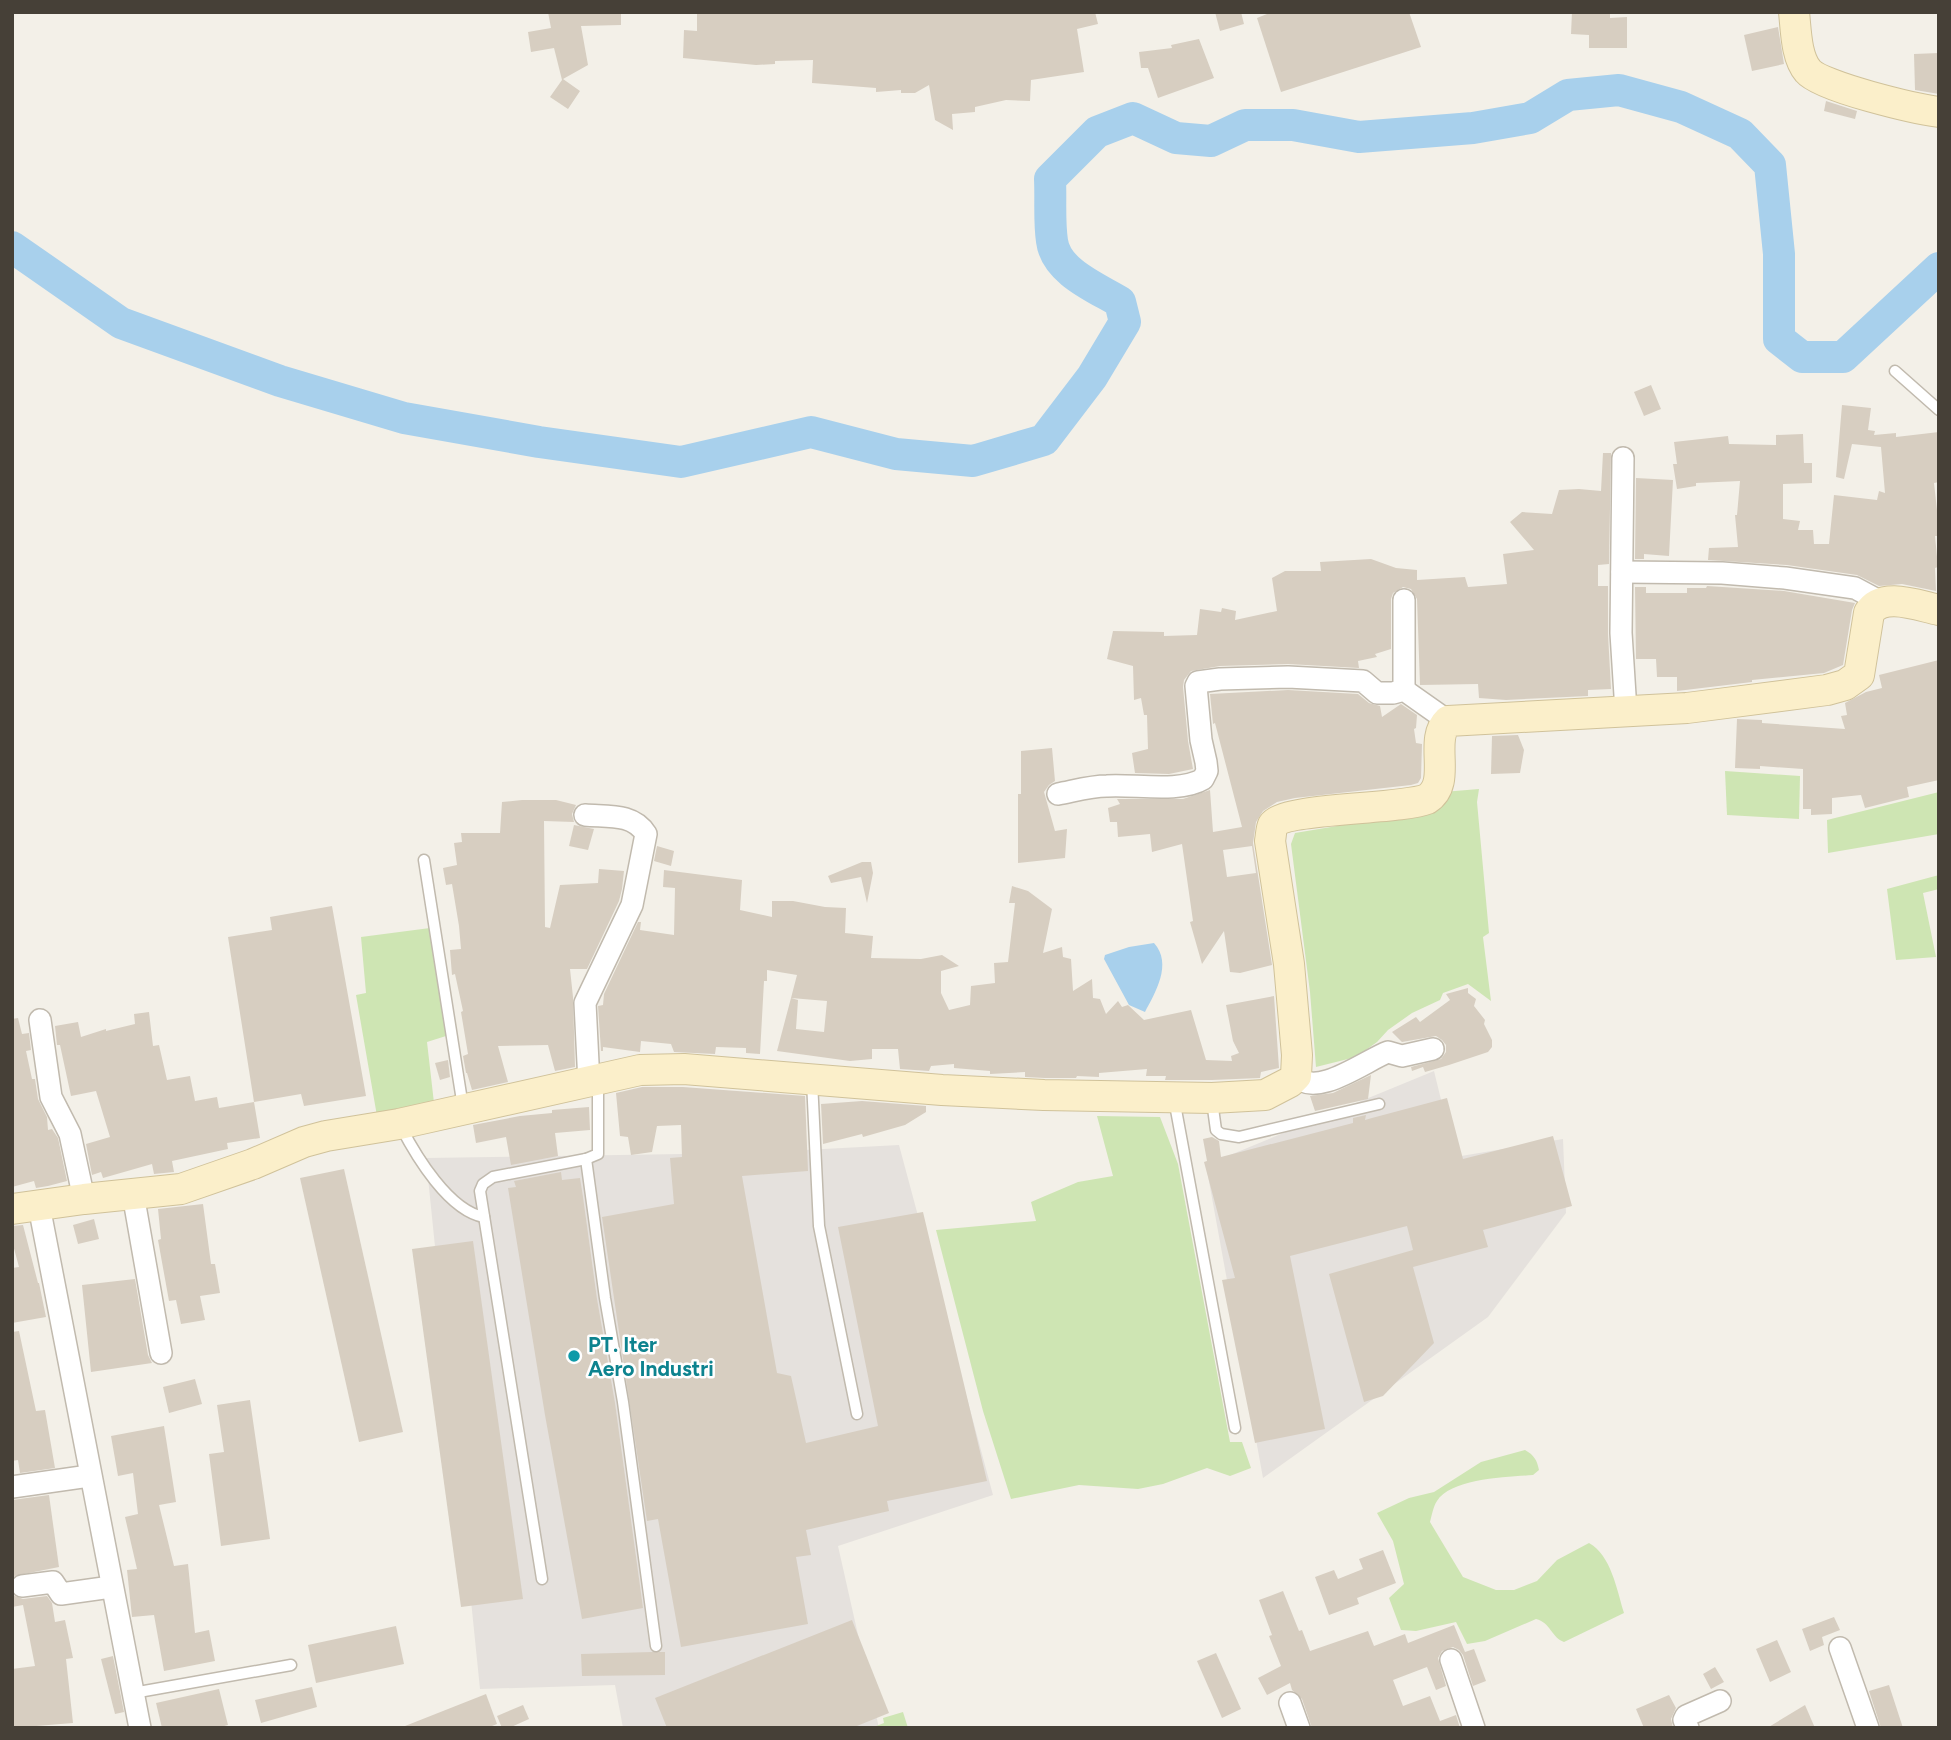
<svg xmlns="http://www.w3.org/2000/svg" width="1951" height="1740" font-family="Figtree,sans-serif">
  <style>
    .industrial { fill: #e5e1dd }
    .green { fill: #cee5b3 }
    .water { fill: #a8d0ec }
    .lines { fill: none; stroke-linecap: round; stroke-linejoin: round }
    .river { stroke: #a8d0ec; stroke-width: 32 }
    .building { fill: #d7cec1; fill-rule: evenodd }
    .lane-casing { stroke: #c1baae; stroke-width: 13 }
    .street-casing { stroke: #c1baae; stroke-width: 24 }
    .secondary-casing { stroke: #d0c29a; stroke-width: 32 }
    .lane { stroke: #fff; stroke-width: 10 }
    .street { stroke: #fff; stroke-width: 21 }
    .secondary { stroke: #fbefca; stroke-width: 30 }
    .culture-dot { fill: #0f9aa8; stroke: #fff; stroke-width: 2.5 }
    .labels { text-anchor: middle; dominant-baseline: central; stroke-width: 5; stroke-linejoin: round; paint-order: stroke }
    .culture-label { font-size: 21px; font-weight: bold; fill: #0d838f; stroke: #fff; text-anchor: start }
  </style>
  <rect width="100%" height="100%" fill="#f3f0e8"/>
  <g class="industrial">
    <polygon points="1434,1071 1455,1157 1563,1139 1566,1213 1488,1317 1263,1478 1206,1165"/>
    <polygon points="899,1145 993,1495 838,1546 879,1728 623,1728 615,1685 480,1689 426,1158 746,1153"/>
  </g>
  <g class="green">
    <polygon points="1725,771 1800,776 1799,819 1727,815"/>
    <polygon points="1479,789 1477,802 1489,933 1483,937 1491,1001 1468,984 1443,993 1440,1000 1412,1013 1388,1030 1377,1042 1356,1057 1316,1067 1310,992 1291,844 1295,833 1355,823 1443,792"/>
    <polygon points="1939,792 1939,834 1828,853 1827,820"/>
    <polygon points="1939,875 1939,889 1923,893 1936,957 1896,960 1887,889"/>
    <polygon points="430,928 446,1036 427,1042 434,1103 377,1116 356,995 366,993 361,937"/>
    <polygon points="1097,1116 1160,1117 1178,1164 1230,1442 1242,1442 1251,1468 1230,1476 1207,1468 1163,1484 1138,1489 1079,1485 1011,1499 983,1411 936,1230 1036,1221 1031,1202 1078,1182 1113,1176"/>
    <path d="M1525 1450C1534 1455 1537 1460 1539 1470L1533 1475C1508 1477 1451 1478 1437 1501 1433 1507 1432 1515 1430 1522L1463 1577 1496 1590H1514L1537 1581 1557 1560 1589 1543C1611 1555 1617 1590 1624 1613L1564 1642C1552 1638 1550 1622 1536 1619L1485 1641 1467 1644 1456 1622 1416 1631 1401 1630 1389 1598 1404 1584 1393 1541 1377 1513 1409 1498 1434 1492 1481 1462Z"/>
    <polygon points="903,1712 908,1728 871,1728 884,1723 883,1718"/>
  </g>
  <path class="water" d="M1154 943C1173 964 1155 993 1145 1012L1129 1005 1104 959 1105 955 1129 947Z"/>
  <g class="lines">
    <path class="river" d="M12 247 121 323 280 381 404 418 539 442 681 462 811 432 896 454 973 461 1044 440 1092 377 1125 322 1120 302C1097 288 1056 272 1052 241 1049 221 1051 200 1050 179L1097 132 1133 118 1176 138 1211 141 1245 125H1293L1359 137 1473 128 1530 118 1568 95 1619 90 1681 107 1740 134 1770 165 1779 254V339L1802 357H1843L1939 268"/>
  </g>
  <g class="building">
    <polygon points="548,12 621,12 621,25 581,26 588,65 563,79 580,91 568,109 550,97 562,80 554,48 531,52 528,32 551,28"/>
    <polygon points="697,12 1095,12 1098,24 1077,29 1084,72 1031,80 1030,101 1006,100 975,107 975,112 952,114 953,130 935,120 929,85 915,93 901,93 901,90 876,92 876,88 812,83 813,60 775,61 775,64 756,65 683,58 684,30 697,31"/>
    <polygon points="1215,12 1241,12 1244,24 1220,31"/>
    <polygon points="1272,12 1409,12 1421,47 1281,92 1257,18"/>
    <polygon points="1572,12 1610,12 1610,18 1627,17 1627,48 1589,48 1589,35 1571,34"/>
    <polygon points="1778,27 1784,64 1752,71 1744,35"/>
    <polygon points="1199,39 1214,78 1158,98 1148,68 1141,68 1139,52 1172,48 1171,45"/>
    <polygon points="1939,53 1939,94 1915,90 1914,54"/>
    <polygon points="1826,101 1857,111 1855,119 1824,111"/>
    <polygon points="1651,385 1661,409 1644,416 1634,392"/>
    <polygon points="1842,405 1871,408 1868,430 1875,431 1874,435 1896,433 1896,437 1939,432 1939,482 1934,483 1937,510 1939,510 1939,536 1935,536 1938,567 1935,568 1936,591 1902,584 1879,586 1857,575 1787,565 1708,560 1709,548 1738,547 1735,515 1737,515 1740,481 1696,483 1696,486 1677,489 1673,464 1677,464 1674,442 1728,436 1729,444 1776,445 1776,435 1803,434 1804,463 1812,463 1812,483 1783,484 1783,519 1800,521 1798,530 1813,530 1814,544 1829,544 1834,495 1877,500 1879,491 1885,493 1881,447 1852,444 1844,479 1836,477"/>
    <polygon points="1603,453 1611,453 1609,564 1598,565 1598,586 1608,586 1608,634 1611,689 1588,690 1588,696 1506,700 1479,698 1478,684 1420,685 1417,599 1411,589 1403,587 1393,593 1391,599 1391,649 1375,654 1377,657 1358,661 1359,668 1288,664 1220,666 1191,671 1184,680 1183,687 1188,741 1193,769 1169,774 1135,773 1132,753 1148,749 1147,715 1144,715 1141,698 1134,700 1133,666 1107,659 1113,631 1164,632 1164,636 1197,635 1200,609 1221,612 1222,608 1236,611 1235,620 1277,611 1272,578 1285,571 1321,571 1320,562 1371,559 1396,568 1417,570 1417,580 1465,577 1468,587 1507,584 1503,554 1534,550 1510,522 1522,512 1552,514 1559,490 1579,489 1601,491"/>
    <polygon points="1636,478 1673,480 1669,556 1644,554 1644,559 1635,559"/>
    <polygon points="1707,586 1784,591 1855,603 1852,610 1843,665 1824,673 1752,680 1752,682 1677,691 1677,677 1657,677 1656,659 1636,659 1635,587 1646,587 1646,593 1687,593 1687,588 1706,588"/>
    <polygon points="1939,660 1939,780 1907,787 1909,797 1865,808 1861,795 1832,798 1832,814 1811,815 1811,809 1803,809 1803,769 1760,766 1760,769 1735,768 1737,719 1762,720 1762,723 1845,729 1841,716 1847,715 1845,703 1866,692 1882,688 1879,675"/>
    <path d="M1288 690 1358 694 1369 703 1380 706 1382 717 1401 704 1417 715 1416 728 1414 729 1416 743 1422 744 1421 778 1418 783 1411 785 1295 798 1277 802 1263 811 1256 822 1253 843 1272 965 1240 973 1230 972 1224 931 1202 964 1190 922 1193 921 1182 844 1152 852 1150 834 1118 837 1117 822H1110L1108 808 1120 804 1117 799H1183L1210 790 1213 832 1242 827 1215 723 1213 724 1210 694ZM1252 846 1256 873 1227 877 1223 850Z"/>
    <polygon points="1518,735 1524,750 1520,773 1491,774 1492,736"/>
    <polygon points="1052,748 1055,781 1049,785 1044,792 1055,831 1067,829 1065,858 1018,863 1018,794 1021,794 1021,751"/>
    <polygon points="522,800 556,800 576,805 572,814 574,822 544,821 545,927 550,928 560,885 598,883 599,869 624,871 622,889 619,901 587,969 570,969 573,997 575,1067 555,1071 548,1045 498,1046 508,1082 472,1090 467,1073 466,1073 463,1056 468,1054 461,1012 463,1011 455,974 452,975 450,950 461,949 459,926 452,884 446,885 443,868 457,865 454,843 462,842 461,833 500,833 502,802"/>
    <polygon points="574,825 594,829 588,850 569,846"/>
    <polygon points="657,846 674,851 671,866 654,861"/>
    <polygon points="862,862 871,862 873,873 867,903 861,877 831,883 828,876"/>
    <polygon points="664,870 742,880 740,910 772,917 772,901 793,901 825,907 846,908 845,933 873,936 871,958 921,959 942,955 959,966 941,971 941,993 949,1010 970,1005 971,986 995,983 994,963 1008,962 1015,903 1009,903 1012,886 1028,891 1052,909 1043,953 1062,947 1063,957 1071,959 1073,991 1092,979 1093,998 1100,999 1106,1014 1118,1001 1122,1007 1128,1005 1144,1020 1191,1010 1206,1060 1232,1061 1231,1056 1239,1053 1233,1041 1226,1005 1274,996 1279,1068 1261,1072 1260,1078 1212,1080 1165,1080 1166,1076 1146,1076 1147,1069 1099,1073 1099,1077 1077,1076 1076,1078 1045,1078 1025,1077 1025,1072 990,1074 990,1071 954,1068 954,1064 931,1066 929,1071 900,1069 898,1049 872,1049 872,1059 850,1061 777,1051 791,998 798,1000 796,1029 824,1032 827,1001 791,998 797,975 767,970 767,981 764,981 760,1054 746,1053 746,1048 716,1047 715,1054 674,1052 671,1044 641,1041 640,1052 603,1047 603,1051 601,1051 598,1006 603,1005 604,994 638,922 641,922 640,930 674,935 675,888 663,887"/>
    <polygon points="332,906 366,1096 304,1106 301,1094 254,1102 228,937 272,930 270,917"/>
    <polygon points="1468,988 1468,993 1476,999 1474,1006 1485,1020 1484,1024 1492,1040 1492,1047 1488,1052 1449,1065 1425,1072 1423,1067 1412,1071 1411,1067 1441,1059 1446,1052 1446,1045 1442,1040 1436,1036 1402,1042 1392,1032 1416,1017 1420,1022 1450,1000 1446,994"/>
    <polygon points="149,1012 153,1046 159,1045 167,1080 190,1076 195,1101 217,1097 219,1108 254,1102 260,1138 227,1143 228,1149 172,1161 174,1172 154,1174 152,1164 103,1178 101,1172 92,1175 86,1144 110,1137 96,1091 71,1096 60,1045 57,1045 55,1026 78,1022 81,1037 106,1029 106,1031 135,1024 134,1014"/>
    <polygon points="18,1018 22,1034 29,1033 31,1050 26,1051 32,1079 35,1079 38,1099 47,1117 48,1130 52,1129 58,1138 67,1181 48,1186 36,1188 34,1181 12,1187 12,1019"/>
    <polygon points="448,1060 450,1077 440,1080 435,1063"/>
    <polygon points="1371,1075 1368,1099 1315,1111 1310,1096 1333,1093"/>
    <polygon points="642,1087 683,1087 805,1096 808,1171 742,1176 777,1373 791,1376 806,1443 878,1426 838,1227 923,1212 987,1481 887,1501 889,1511 806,1530 811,1555 796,1557 808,1624 681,1647 658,1519 647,1521 602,1217 674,1204 670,1158 682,1157 681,1125 657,1126 652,1152 631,1155 628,1137 620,1136 616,1093"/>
    <polygon points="1447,1098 1463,1159 1553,1136 1572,1206 1483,1230 1488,1247 1413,1267 1434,1343 1383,1396 1364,1402 1329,1274 1413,1250 1407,1226 1290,1256 1325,1429 1255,1443 1222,1280 1235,1278 1204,1162 1207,1161 1203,1139 1212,1137 1219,1141 1221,1157 1353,1123 1353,1118 1366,1115 1365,1120 1372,1118"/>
    <polygon points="862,1101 926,1106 926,1112 905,1125 863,1137 862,1134 823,1144 821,1104"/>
    <polygon points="589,1107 590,1130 555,1133 558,1156 511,1165 506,1137 476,1143 473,1125 520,1116 552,1113 552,1110"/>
    <polygon points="344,1169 403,1432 359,1442 300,1178"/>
    <polygon points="561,1172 562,1180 580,1178 583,1197 597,1299 615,1403 643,1608 582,1619 545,1415 508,1188 516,1187 514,1181"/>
    <polygon points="203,1204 211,1264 215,1264 220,1293 200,1296 205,1320 181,1324 176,1300 169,1301 158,1240 161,1239 158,1209"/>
    <polygon points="94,1219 99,1239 78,1244 73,1225"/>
    <polygon points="23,1225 38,1283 39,1283 46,1317 12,1323 12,1268 19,1267 12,1241 12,1226"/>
    <polygon points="473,1241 523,1599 461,1607 412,1249"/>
    <polygon points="135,1279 148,1355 152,1363 91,1372 82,1285"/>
    <polygon points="19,1331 36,1411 45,1410 55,1468 20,1473 18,1460 12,1461 12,1332"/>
    <polygon points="195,1379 202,1404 169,1413 163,1387"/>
    <polygon points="250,1400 270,1539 221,1546 209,1454 224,1452 217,1405"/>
    <polygon points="164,1426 176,1502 159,1505 174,1566 188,1564 195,1633 209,1630 215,1661 164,1671 154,1615 132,1617 127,1570 137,1569 125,1517 138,1514 133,1473 118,1476 111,1436"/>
    <polygon points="49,1495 59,1567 14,1576 12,1500"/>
    <polygon points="1383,1550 1396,1583 1357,1598 1359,1604 1329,1615 1315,1577 1334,1570 1338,1579 1363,1569 1359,1559"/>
    <polygon points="1283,1591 1299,1631 1302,1630 1310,1651 1368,1631 1374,1646 1405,1634 1408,1643 1454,1625 1465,1652 1474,1649 1486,1681 1473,1686 1463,1655 1459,1650 1453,1647 1442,1651 1438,1658 1446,1686 1436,1690 1427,1667 1393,1680 1403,1706 1430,1696 1440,1721 1456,1715 1460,1728 1312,1728 1302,1699 1292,1690 1290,1683 1267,1695 1258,1678 1281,1666 1269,1636 1272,1635 1259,1600"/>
    <polygon points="12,1595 23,1599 47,1596 52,1603 55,1622 65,1620 73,1658 66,1659 73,1723 12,1728 12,1669 35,1666 23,1605 12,1607"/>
    <polygon points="1834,1617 1840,1630 1822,1637 1824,1645 1810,1651 1802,1629"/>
    <polygon points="852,1620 889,1713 852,1728 667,1728 655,1698"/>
    <polygon points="396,1626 404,1664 316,1683 308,1645"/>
    <polygon points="1777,1640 1791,1672 1770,1682 1756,1649"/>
    <polygon points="652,1652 665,1652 665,1675 582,1676 581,1654"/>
    <polygon points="1216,1653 1241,1709 1222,1718 1197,1661"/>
    <polygon points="113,1656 124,1712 115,1714 101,1659"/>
    <polygon points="1715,1667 1724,1682 1711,1689 1703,1674"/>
    <polygon points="1889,1685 1903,1728 1881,1728 1869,1691"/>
    <polygon points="312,1687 317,1707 261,1723 255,1700"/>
    <polygon points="219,1689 228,1725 217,1728 162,1728 156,1703"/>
    <polygon points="486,1694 497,1724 487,1728 400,1728"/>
    <polygon points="1669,1695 1676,1708 1671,1719 1673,1728 1644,1728 1636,1709"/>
    <polygon points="523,1705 529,1719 509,1728 502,1728 497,1716"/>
    <polygon points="1805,1705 1815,1728 1767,1728"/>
  </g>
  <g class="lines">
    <g class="lane-casing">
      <g id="lane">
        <polyline points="1895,371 1939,410"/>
        <polyline points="424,860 463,1107"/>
        <polyline points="812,1081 819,1226 857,1414"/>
        <polyline points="1174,1099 1235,1428"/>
        <polyline points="1212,1101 1216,1130 1221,1134 1239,1137 1379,1104"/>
        <path d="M401 1127C416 1156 449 1211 484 1217"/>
        <polyline points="586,1159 605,1298 623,1402 656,1646"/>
        <polyline points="542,1579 480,1191 483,1184 493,1177 586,1159 598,1154 598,1083"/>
        <polyline points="133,1693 291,1665"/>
      </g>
    </g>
    <g class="street-casing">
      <g id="street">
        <polyline points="1623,458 1621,633 1626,711"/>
        <polyline points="1622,572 1722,573 1785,578 1855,588 1883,603"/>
        <polyline points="1404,690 1404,600"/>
        <path d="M1058 794C1074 791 1091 786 1107 786 1134 784 1180 793 1203 779L1207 771 1206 762 1201 740 1196 686 1198 682 1220 679 1288 677 1363 681 1377 693H1393L1404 690 1448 721"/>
        <path d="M585 815C608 817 633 813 646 834L632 905 585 1003 589 1083"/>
        <polyline points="40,1020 51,1097 70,1134 84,1199"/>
        <path d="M1296 1076C1316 1099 1366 1060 1388 1052L1402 1056 1433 1049"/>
        <polyline points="133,1194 161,1353"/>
        <polyline points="39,1206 140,1728"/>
        <polyline points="12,1487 89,1476"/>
        <polyline points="22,1586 53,1582 61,1594 111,1587"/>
        <polyline points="1840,1648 1868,1728"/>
        <polyline points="1451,1660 1474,1728"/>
        <polyline points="1290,1703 1299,1728"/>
        <polyline points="1688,1728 1684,1720 1686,1716 1720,1701"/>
      </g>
    </g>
    <g class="secondary-casing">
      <g id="secondary">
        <path d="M1794 12C1796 30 1796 57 1808 71 1821 87 1916 109 1939 112"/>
        <path d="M12 1209 84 1199 181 1189 253 1164 304 1142 326 1136 399 1124 640 1070 684 1069 942 1090 1044 1095 1212 1098 1265 1095 1290 1082 1296 1076 1297 1055 1289 964 1270 841C1271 836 1271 829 1273 825 1286 807 1400 810 1427 799 1453 783 1428 740 1448 721L1687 708 1827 690 1845 685 1859 675 1869 613C1882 591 1919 606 1939 610"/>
      </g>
    </g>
    <use href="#lane" class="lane"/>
    <use href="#street" class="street"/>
    <use href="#secondary" class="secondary"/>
  </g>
  <circle class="culture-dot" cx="574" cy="1356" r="7"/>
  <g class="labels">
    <g class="culture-label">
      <text x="588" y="1344">PT. Iter<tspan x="588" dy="24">Aero Industri</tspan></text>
    </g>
  </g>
  <rect width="1951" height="1740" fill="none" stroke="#464037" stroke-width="28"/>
</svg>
